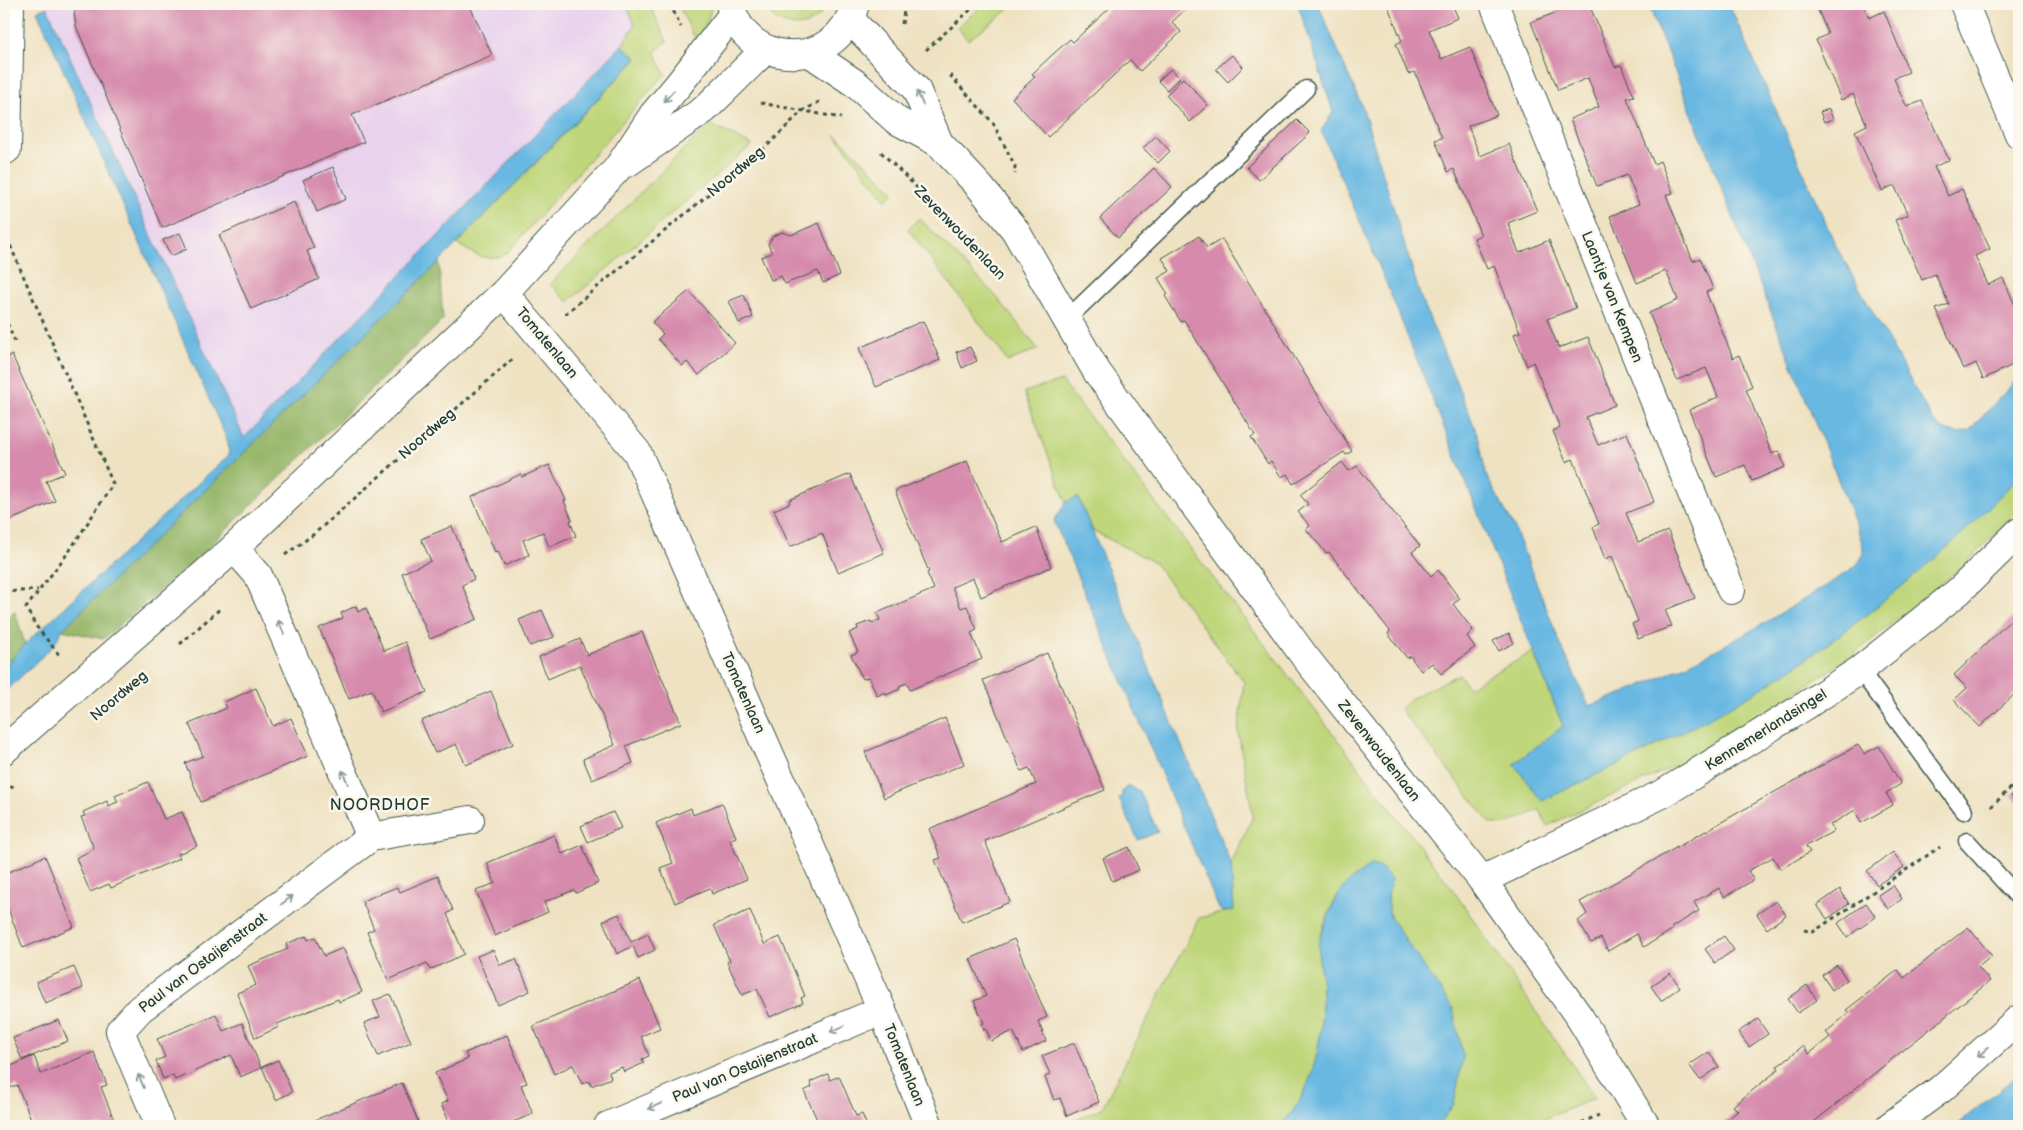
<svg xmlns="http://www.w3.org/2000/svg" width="2023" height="1130" font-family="'Balsamiq Sans',sans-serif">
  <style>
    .built { fill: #e9d2ed }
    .green { fill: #bfd67a; stroke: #6f8a57 }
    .forest { fill: #97b76a; stroke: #5b7a4f }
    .water { fill: #67b8e2; stroke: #437a8b }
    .building { fill: #d68aac }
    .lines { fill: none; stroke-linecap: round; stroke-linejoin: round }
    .service-casing { stroke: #3e5649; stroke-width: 19 }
    .minor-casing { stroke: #3e5649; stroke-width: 30 }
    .tertiary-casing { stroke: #3e5649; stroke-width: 30 }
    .path { stroke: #3e5649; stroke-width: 3; stroke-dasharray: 4 4; stroke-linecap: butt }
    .service { stroke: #fff; stroke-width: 16 }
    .minor { stroke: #fff; stroke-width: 28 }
    .tertiary { stroke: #fff; stroke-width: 28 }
    .oneway { stroke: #8f9e9a }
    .labels { text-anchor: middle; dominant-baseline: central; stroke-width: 5; stroke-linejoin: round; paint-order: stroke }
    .street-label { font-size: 15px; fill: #1f3d34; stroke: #fbf7ec }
    .neighbourhood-label { font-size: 16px; letter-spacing: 1px; fill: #1f3d34; stroke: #fbf7ec }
  </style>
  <rect width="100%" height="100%" fill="#fbf7ec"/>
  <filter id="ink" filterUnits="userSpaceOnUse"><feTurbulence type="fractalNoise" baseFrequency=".02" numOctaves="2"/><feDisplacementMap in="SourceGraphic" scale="10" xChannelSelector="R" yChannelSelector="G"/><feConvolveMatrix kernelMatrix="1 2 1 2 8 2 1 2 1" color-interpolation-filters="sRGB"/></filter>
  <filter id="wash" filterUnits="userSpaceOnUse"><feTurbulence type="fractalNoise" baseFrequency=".0096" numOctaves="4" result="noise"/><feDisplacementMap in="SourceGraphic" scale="20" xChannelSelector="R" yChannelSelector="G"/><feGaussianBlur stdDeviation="1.12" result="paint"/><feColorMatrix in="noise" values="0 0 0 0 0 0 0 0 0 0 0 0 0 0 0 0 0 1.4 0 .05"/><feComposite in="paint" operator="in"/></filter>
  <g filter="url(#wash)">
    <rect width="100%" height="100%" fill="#efe2c2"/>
    <polygon class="built" points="54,4 626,4 635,25 622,45 244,439 47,7"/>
    <g class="green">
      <path d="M626 4H649L667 41 655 52 665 74 506 254C485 263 475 254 457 244L637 59 622 45 635 25Z"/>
      <path d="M678 4H711C711 17 705 29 695 39Z"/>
      <path d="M762 4H826C814 35 777 31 762 4Z"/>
      <polygon points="984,4 1016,4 968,40 957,27"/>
      <polygon points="709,124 752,145 568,302 550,284"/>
      <polygon points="835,135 843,141 894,192 886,200"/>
      <polygon points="919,218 995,295 1038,349 1007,362 1002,353 908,229"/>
      <path d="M1062 381 1451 887 1595 1098 1527 1126H1438L1454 1104 1453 1009 1391 919 1387 901 1391 879 1336 896C1331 909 1321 929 1319 943 1318 959 1322 976 1322 992 1323 1039 1315 1092 1280 1126H1062L1102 1108 1199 918 1234 910 1231 864 1253 816 1238 732 1244 682 1154 562 1093 531 1078 497 1066 502 1024 392Z"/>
      <path d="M2019 477V509L1963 566 1849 658 1696 756 1547 826 1540 810 1506 824H1491L1400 709 1410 699 1459 674 1468 687 1533 652 1563 726 1635 757C1713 715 1791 673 1861 619 1917 575 1969 527 2019 477Z"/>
    </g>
    <g class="forest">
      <polygon points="439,262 443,320 194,561 103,639 62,630"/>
      <polygon points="15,612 25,644 4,668 4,619"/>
    </g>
    <g class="water">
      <path d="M1298 4H1318L1363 109 1421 298 1468 410 1479 439 1486 475 1514 527 1563 650 1589 706C1683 673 1770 622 1853 568 1868 555 1863 548 1858 530L1648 4H1729L1836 246 1932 419C1941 431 1954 436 1970 430L2019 377V477C1990 506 1962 535 1932 561 1870 614 1805 664 1735 704 1672 739 1607 770 1542 801L1514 764 1563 726 1385 280 1321 131 1333 112Z"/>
      <polygon points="47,7 244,438 622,45 637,58 439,262 62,630 54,645 4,693 4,668 25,644 229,455 228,442 37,11"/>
      <polygon points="1078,497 1231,864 1234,910 1224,912 1219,909 1054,521 1066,502"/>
      <polygon points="1126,787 1132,787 1137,791 1139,790 1158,832 1138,840 1119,799 1122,797 1122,792"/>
      <path d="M1371 865 1382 868 1391 879 1387 901 1391 919 1453 1009 1463 1056 1454 1104 1438 1126H1280C1315 1092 1323 1039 1322 992 1322 976 1317 957 1319 942 1320 935 1325 927 1327 920 1339 889 1344 884 1371 865Z"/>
      <polygon points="2019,1074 2019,1126 1955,1126"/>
    </g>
    <g id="blocks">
      <g class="building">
        <polygon points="77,4 469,4 492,55 352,115 364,142 162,228 76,26 74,13"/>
        <polygon points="1114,4 1191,4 1172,22 1181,32 1140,71 1130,60 1048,137 1012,98 1035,77 1032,74 1051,56 1070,39 1073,42"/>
        <polygon points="1387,4 1452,4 1458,18 1429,30 1441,59 1470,47 1497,115 1468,126 1480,156 1509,144 1537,211 1508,223 1513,237 1519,253 1549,240 1576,308 1547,319 1553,334 1559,348 1588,337 1615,405 1586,417 1598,445 1627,433 1654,502 1626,513 1632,528 1638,542 1668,531 1695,598 1665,610 1672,626 1638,639 1632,624 1638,621 1612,556 1605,559 1598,541 1593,527 1599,524 1573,459 1566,462 1553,431 1560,428 1533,362 1527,366 1514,334 1520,332 1494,266 1487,269 1474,238 1481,235 1454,169 1448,172 1435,140 1442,138 1415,72 1408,74 1396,44 1402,41"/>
        <polygon points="1557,4 1589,4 1615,67 1621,65 1634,96 1627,98 1654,164 1660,161 1673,193 1666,195 1693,261 1700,258 1713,289 1706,292 1733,358 1739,355 1752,386 1746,389 1772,454 1779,451 1785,467 1752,481 1745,465 1716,477 1689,410 1718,397 1712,382 1706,368 1677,380 1649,313 1678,300 1666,271 1637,283 1610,216 1639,204 1633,189 1627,175 1597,186 1570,119 1599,107 1588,78 1558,90 1531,22 1560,11"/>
        <polygon points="1801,4 1863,4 1869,18 1884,11 1909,72 1894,78 1900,93 1907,107 1922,101 1949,160 1934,167 1948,196 1962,189 1990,249 1975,256 1982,271 1988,285 2003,278 2019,314 2019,343 2015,345 2019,353 2019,362 1983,379 1976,363 1963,369 1936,309 1949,304 1935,274 1922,280 1895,220 1908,215 1894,185 1882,191 1855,131 1867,125 1853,94 1841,100 1816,40 1828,34 1816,5 1803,10"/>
        <polygon points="1232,55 1243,67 1228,82 1216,69"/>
        <polygon points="1171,69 1180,78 1167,90 1158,81"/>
        <polygon points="1183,78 1208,105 1190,122 1166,95"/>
        <polygon points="1829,109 1833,119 1824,122 1820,112"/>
        <polygon points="1297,120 1310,133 1259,180 1247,167"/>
        <polygon points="1156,136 1170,151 1158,163 1143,148"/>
        <polygon points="333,167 346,199 317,212 303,180"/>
        <polygon points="1154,168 1172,187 1118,238 1100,218"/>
        <polygon points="294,202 314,248 307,251 319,279 251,309 219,235"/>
        <polygon points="819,223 840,275 823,283 818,271 785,284 781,276 771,280 761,257 772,253 768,244 773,236 782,232 791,235"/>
        <polygon points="180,233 187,249 171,256 163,240"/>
        <polygon points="1199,236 1207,248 1222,239 1352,451 1346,455 1344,452 1293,484 1287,474 1281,477 1271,461 1268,464 1251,437 1255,435 1184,320 1181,322 1165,296 1168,294 1158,278 1170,271 1162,258"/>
        <polygon points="689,291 735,343 699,375 687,362 682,366 658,339 663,334 652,322"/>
        <polygon points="744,295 753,317 739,323 729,301"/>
        <polygon points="923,321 940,360 876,387 859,348"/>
        <polygon points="970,347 977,361 962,368 956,352"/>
        <polygon points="12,355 65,473 46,481 55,501 4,523 4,358"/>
        <polygon points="967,461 1002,542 1036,527 1051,567 981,597 973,578 952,587 961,608 967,606 977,630 971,633 982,659 910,690 907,683 899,686 900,689 886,695 885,692 877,696 869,677 863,679 851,655 858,652 849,633 858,629 857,626 871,621 872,623 880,620 877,613 934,589 927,573 929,572 895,491"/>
        <polygon points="1342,462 1349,471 1357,466 1420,546 1412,552 1431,576 1438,570 1460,599 1453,604 1473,630 1467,636 1475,647 1441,674 1432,663 1421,671 1410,656 1407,658 1388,634 1390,631 1359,591 1329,552 1326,553 1306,529 1310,526 1298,512 1308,504 1300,495"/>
        <polygon points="549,465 566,500 564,501 572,520 570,521 576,536 549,547 543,532 523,540 529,555 504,566 498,551 495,552 472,497 521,474 522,477"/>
        <polygon points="850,474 884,553 838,572 822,533 790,547 774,510 790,503 789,500"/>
        <polygon points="452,526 474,579 462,585 477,619 430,639 402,573 431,561 421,539"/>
        <polygon points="356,606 358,612 366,608 384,651 405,642 427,692 381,712 372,690 349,699 319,628 343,618 341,613"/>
        <polygon points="542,610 554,637 530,646 519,620"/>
        <polygon points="2019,612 2019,690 1980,727 1954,700 1967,688 1954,675"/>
        <polygon points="642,632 681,723 626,746 633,763 592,780 583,759 615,745 597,704 580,665 548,679 539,657 580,639 587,655"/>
        <polygon points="1509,633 1514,643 1499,651 1493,641"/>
        <polygon points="1047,653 1105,790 985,841 1010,902 962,922 935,860 941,858 929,829 1036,784 1029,768 1021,771 983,680"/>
        <polygon points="256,688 273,726 291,718 308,756 201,802 185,763 203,756 189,724 227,708 224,702"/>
        <polygon points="491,691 513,744 466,765 456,744 435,753 421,721"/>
        <polygon points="945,718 964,764 884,798 865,752"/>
        <polygon points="1858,745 1864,754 1879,746 1901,784 1886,793 1893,805 1861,823 1855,810 1830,825 1834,830 1832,832 1806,846 1810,852 1781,869 1780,869 1773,857 1748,871 1754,880 1724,897 1719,888 1694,902 1699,911 1697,912 1672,927 1672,930 1644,947 1637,934 1608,951 1601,938 1591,943 1578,921 1587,914 1580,902"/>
        <polygon points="148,782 164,819 182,812 197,846 178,854 180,858 111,888 109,884 90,892 76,858 94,849 81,817 85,816 83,812 107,801 109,806 115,803 118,802 115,796"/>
        <polygon points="2019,788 2019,804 2011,796"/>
        <polygon points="722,803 736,837 730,840 747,879 712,894 710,888 675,903 660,868 673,863 656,823 691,808 693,815"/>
        <polygon points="613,812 621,828 588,842 581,826"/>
        <polygon points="554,835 562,854 582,845 598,883 576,893 574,890 544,902 548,912 495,936 476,891 495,883 487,863"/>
        <polygon points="1129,847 1139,870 1112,881 1103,858"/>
        <polygon points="1893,852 1904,867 1877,885 1867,871"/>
        <polygon points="45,856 74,927 23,948 4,898 4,874"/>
        <polygon points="438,876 453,910 447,914 464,954 430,970 427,963 388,980 367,932 374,929 362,901 397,887 400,892"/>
        <polygon points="1893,885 1902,899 1888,909 1878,895"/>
        <polygon points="1840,889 1849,904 1827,919 1817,905"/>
        <polygon points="1776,901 1786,915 1767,929 1757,914"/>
        <polygon points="1866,903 1876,917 1847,937 1838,923"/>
        <polygon points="750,910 764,944 780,937 805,996 801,998 803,1003 770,1017 757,989 742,995 727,962 730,961 714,925"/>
        <polygon points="619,914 631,942 648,934 655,950 638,958 633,946 617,954 603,921"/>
        <polygon points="1968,927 1992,956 1978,967 1990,981 1866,1080 1809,1126 1719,1126 1738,1111 1733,1106 1779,1069 1777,1066 1779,1065 1803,1046 1809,1054 1830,1037 1826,1032 1849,1013 1846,1010 1898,970 1904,978"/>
        <polygon points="306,936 308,940 315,937 324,956 343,948 362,992 339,1002 338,999 277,1024 279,1027 255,1038 237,993 256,985 248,966 288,949 286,944"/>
        <polygon points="1724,936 1734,950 1715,963 1705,949"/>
        <polygon points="1014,939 1047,1017 1038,1021 1046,1041 1023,1052 1013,1031 991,1041 986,1029 984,1030 982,1024 984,1023 974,1001 986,996 970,959"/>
        <polygon points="493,950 500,965 516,959 530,991 498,1005 477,956"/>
        <polygon points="1837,965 1847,980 1832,990 1822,975"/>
        <polygon points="74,967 83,988 45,1003 36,982"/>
        <polygon points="1670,973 1680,987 1661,1001 1651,986"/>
        <polygon points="640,980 660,1028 641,1036 649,1056 642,1059 644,1063 624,1072 622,1067 609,1072 611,1078 591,1086 589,1081 582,1084 573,1065 554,1074 533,1026"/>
        <polygon points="1807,985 1817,1000 1798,1013 1788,999"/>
        <polygon points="390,994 411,1042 378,1056 364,1023 380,1017 373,1001"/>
        <polygon points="216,1014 223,1031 242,1023 261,1068 240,1077 231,1055 175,1080 173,1075 163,1079 156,1061 165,1057 157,1039"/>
        <polygon points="1758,1019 1768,1034 1749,1047 1738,1032"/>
        <polygon points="59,1020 68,1041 22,1060 13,1038"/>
        <polygon points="507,1035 527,1083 521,1085 533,1114 503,1126 496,1126 495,1122 485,1126 451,1126 441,1104 448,1101 435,1073 468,1059 465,1053"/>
        <polygon points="1074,1043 1099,1102 1067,1116 1060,1098 1054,1100 1045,1077 1050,1074 1042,1056"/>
        <polygon points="94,1052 107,1085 101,1087 116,1125 113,1126 34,1126 17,1085 7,1089 4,1081 4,1069 34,1056 41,1074"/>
        <polygon points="1709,1052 1719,1067 1700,1080 1689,1065"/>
        <polygon points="278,1060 292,1092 276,1100 262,1067"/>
        <polygon points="828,1074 830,1080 839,1076 856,1116 862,1114 867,1126 820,1126 804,1091 812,1087 810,1082"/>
        <polygon points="402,1083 420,1126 301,1126"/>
      </g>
    </g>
  </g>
  <g filter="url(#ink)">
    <use href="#blocks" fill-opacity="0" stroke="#3e5649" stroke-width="1"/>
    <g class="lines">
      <g class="service-casing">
        <g id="service">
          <polyline points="1066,320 1306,89"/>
          <polyline points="1860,670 1964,811"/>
          <polyline points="1967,841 2019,898"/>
        </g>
      </g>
      <g class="minor-casing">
        <g id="minor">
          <polyline points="1494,4 1731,590"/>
          <polyline points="1964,4 2019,134"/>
          <polyline points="850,19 916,89 939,143 980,187 1015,230 1097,372 1305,657 1482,880 1580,1018 1646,1126"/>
          <polyline points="810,53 856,84 896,120 939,143"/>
          <polyline points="4,151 7,149 10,4"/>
          <polyline points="504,293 637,452 882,1010 929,1126"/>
          <polyline points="234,548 258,575 371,837"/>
          <polyline points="1482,880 1664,793 1805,706 1860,670 1959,591 2019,532"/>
          <polyline points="160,1126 120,1031 140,1009 371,837 470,820"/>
          <polyline points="608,1126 882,1010"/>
          <polyline points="1890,1126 1941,1089 2019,1019"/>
        </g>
      </g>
      <g class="tertiary-casing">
        <g id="tertiary">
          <path d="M730 4C746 71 838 71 855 4"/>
          <polyline points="627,163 705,109 766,49"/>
          <polyline points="4,750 234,548 504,293 617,169 653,115 679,84 733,14"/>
        </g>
      </g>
      <g class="path">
        <polyline points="670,4 681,27"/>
        <polyline points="902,24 905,4"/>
        <polyline points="926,50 977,4"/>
        <polyline points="950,75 993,123 1015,166 1015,174"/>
        <polyline points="761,103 841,118"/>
        <polyline points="881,152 992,262"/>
        <polyline points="4,231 113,484 70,550 26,608 36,626 60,656"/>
        <polyline points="565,314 768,145 802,111 821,101"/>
        <polyline points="4,316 16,344"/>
        <polyline points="285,555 314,534 515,357"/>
        <polyline points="4,592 38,590"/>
        <polyline points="180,644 222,607"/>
        <polyline points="4,793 15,784"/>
        <polyline points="1991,807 2019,780"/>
        <polyline points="1804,930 1813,932 1940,847"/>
        <polyline points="1574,1126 1599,1115"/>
      </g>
      <use href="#service" class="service"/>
      <use href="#minor" class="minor"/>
      <use href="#tertiary" class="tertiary"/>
    </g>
    <defs><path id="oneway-shaft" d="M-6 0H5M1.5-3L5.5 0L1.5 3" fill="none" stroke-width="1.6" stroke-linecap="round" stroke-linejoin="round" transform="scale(1.25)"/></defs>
    <g class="oneway">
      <use href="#oneway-shaft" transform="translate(669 96) rotate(131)"/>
      <use href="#oneway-shaft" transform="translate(920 98) rotate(-113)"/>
      <use href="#oneway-shaft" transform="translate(281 627) rotate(-113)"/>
      <use href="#oneway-shaft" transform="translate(345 777) rotate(-113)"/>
      <use href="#oneway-shaft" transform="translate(287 900) rotate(-37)"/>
      <use href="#oneway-shaft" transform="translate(837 1029) rotate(157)"/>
      <use href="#oneway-shaft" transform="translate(1983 1052) rotate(138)"/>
      <use href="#oneway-shaft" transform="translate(141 1081) rotate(-113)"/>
      <use href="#oneway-shaft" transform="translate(655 1106) rotate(157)"/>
    </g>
  </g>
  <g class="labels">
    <g class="street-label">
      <text transform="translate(736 172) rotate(-40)">Noordweg</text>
      <text transform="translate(960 233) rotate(46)">Zevenwoudenlaan</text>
      <text transform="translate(1612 297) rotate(68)">Laantje van Kempen</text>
      <text transform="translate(547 343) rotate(50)">Tomatenlaan</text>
      <text transform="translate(427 434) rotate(-41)">Noordweg</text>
      <text transform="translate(743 693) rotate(66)">Tomatenlaan</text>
      <text transform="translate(119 696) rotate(-40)">Noordweg</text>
      <text transform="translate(1766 730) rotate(-32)">Kennemerlandsingel</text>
      <text transform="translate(1379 751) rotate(52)">Zevenwoudenlaan</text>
      <text transform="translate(203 963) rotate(-37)">Paul van Ostaijenstraat</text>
      <text transform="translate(904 1065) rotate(68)">Tomatenlaan</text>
      <text transform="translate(745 1068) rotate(-23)">Paul van Ostaijenstraat</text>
    </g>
    <g class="neighbourhood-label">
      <text x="380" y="805">NOORDHOF</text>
    </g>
  </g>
  <rect width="2023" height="1130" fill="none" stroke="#fbf7ec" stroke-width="20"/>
</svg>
